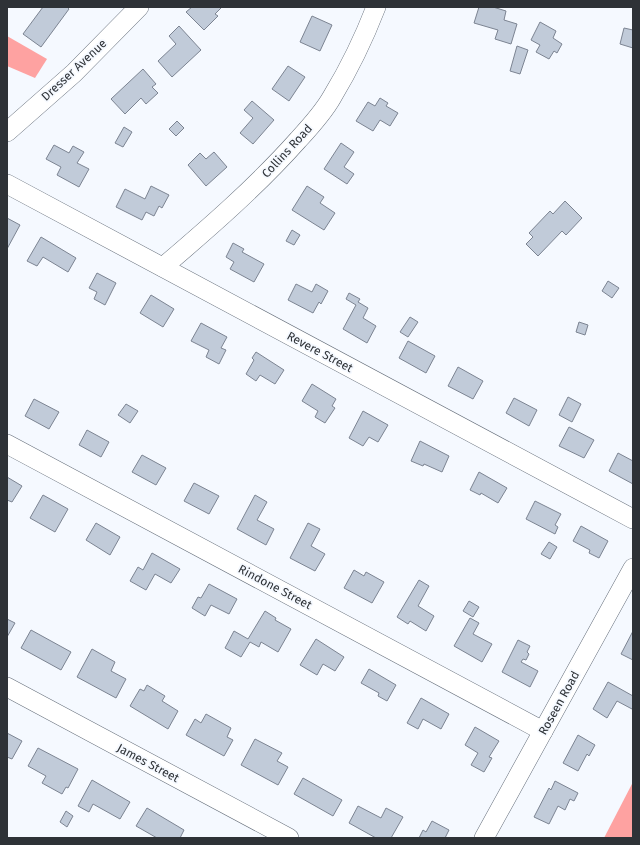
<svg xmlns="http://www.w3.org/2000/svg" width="640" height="845" font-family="'Fira Sans',sans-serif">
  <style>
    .forest { fill: #fea2a1 }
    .building { fill: #c1cbd9; stroke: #7c8492 }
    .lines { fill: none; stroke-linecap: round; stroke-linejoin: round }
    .street-casing { stroke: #656e7a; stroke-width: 20 }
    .street { stroke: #fff; stroke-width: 19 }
    .labels { text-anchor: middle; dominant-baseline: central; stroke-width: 3.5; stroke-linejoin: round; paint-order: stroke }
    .street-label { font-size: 12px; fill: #2e3237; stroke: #f5f9ff }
  </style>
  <rect width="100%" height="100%" fill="#f5f9ff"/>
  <g class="forest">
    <polygon points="7,36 47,59 35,78 7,66"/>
    <polygon points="633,782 633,838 604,838"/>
  </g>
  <g class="building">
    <polygon points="43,7 67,7 69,9 41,47 23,34"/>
    <polygon points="192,7 222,7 215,14 218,16 204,30 186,12"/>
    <polygon points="479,7 493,7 506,11 504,20 517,24 511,44 495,39 498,30 474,23"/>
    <polygon points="312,16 332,25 320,51 300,42"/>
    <polygon points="540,22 556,31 553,38 562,44 557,53 554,51 549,59 536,52 540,45 531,40"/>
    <polygon points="179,26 201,50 172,77 158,61 176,44 169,36"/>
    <polygon points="624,28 633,30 633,48 620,44"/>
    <polygon points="517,46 528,50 520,74 510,71"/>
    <polygon points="288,66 305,77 289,101 272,89"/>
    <polygon points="143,69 156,84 152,87 158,93 146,104 141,98 125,114 111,99"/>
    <polygon points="380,98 388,103 386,106 398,113 390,126 380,120 373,131 356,121 368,102 375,106"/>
    <polygon points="252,101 274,120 253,144 240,133 253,118 244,110"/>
    <polygon points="177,121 184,128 176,136 169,129"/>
    <polygon points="124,127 132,132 123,147 115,143"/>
    <polygon points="341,143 354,152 344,167 354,174 347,184 324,169"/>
    <polygon points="54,145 69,153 73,146 84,152 77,163 89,169 79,187 57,175 61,167 46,159"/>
    <polygon points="214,152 227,167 206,186 188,165 200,153 206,159"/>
    <polygon points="151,186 169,195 162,208 159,206 154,216 146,212 142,220 116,207 125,189 145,199"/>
    <polygon points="307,186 324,197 320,203 335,213 324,230 292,210"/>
    <polygon points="565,201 582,218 566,235 562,231 538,256 526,244 533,237 529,233 550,211 553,214"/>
    <polygon points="7,218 20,225 7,249"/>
    <polygon points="292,230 300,235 294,245 286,241"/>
    <polygon points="41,237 76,258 68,272 43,257 37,266 27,261"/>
    <polygon points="233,243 244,249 242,252 264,264 254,282 230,269 234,262 226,257"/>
    <polygon points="97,273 116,283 105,305 94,299 97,292 89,288"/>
    <polygon points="608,281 619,288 612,298 602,291"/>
    <polygon points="296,284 312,292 316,284 328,291 321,304 319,302 313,313 288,300"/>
    <polygon points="349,293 360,299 358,302 368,308 363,318 376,326 367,343 343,329 356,305 346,299"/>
    <polygon points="151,295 174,309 163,327 140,313"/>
    <polygon points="410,317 418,322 408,337 400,332"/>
    <polygon points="579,322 588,325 585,335 576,332"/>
    <polygon points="201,323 227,337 221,348 226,350 219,364 206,357 209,350 191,341"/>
    <polygon points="408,341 435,356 426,373 399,358"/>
    <polygon points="256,352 284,370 275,384 260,375 256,381 246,374 254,360 252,358"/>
    <polygon points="458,367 483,381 473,399 448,386"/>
    <polygon points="312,384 336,399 332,406 335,408 325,423 315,417 318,411 302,401"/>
    <polygon points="568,397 581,404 572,422 559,415"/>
    <polygon points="514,398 537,410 529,426 506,413"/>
    <polygon points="34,399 59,412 49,429 25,416"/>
    <polygon points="126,404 138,411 130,423 118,415"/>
    <polygon points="363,411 388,425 378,442 369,437 363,446 349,438"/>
    <polygon points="569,427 594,440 584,458 559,446"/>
    <polygon points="87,430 109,442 101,457 79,445"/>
    <polygon points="420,441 449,456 442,472 424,464 423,466 411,461"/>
    <polygon points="618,453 633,461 633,484 609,471"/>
    <polygon points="142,455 166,468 156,485 132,472"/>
    <polygon points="479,472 507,488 498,503 481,493 480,495 470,490"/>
    <polygon points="7,477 22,486 12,502 7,500"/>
    <polygon points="194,483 219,496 209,514 184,501"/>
    <polygon points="43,495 68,509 55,532 30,518"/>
    <polygon points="255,495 267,502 257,520 274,529 266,545 237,529"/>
    <polygon points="535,501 561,514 555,525 558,527 555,534 526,519"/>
    <polygon points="96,523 120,537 110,555 86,540"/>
    <polygon points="308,523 320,529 311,546 325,554 315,571 290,558"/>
    <polygon points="581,526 608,541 599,558 589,553 590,550 573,541"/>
    <polygon points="549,542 557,547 550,559 541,554"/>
    <polygon points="152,553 180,569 171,583 155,574 146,590 130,581 138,567 143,570"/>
    <polygon points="354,570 364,576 366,572 384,582 372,603 344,588"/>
    <polygon points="419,580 429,586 418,606 434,616 426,631 410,621 408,624 397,617"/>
    <polygon points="209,584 237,599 229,614 211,605 205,616 192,608 198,597 201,598"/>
    <polygon points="469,601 479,607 473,617 463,611"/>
    <polygon points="265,611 276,618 275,620 291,629 278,652 261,642 259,647 250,642 241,657 225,648 234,631 248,639"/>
    <polygon points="470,618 479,623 473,634 492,644 482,662 454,646"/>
    <polygon points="7,619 15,623 7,637"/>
    <polygon points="31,630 71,652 61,670 21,648"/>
    <polygon points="633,631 633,660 621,654"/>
    <polygon points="316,639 344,657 335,671 323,664 317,675 300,665"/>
    <polygon points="518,640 530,646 527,652 529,654 526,660 523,659 521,662 538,671 530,687 502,672"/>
    <polygon points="92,649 115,662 111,671 126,679 116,698 77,677"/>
    <polygon points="369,669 396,685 387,701 378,696 379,693 361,683"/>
    <polygon points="608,682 633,696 633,707 632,709 617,701 607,718 593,709"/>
    <polygon points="147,685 165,696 162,701 178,711 168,729 130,706 140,689 144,691"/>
    <polygon points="421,698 449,714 441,729 423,719 418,729 407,723"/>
    <polygon points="206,714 231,728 227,737 233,740 224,756 186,735 195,719 201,723"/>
    <polygon points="475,727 499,741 489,757 492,758 484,772 471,765 478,753 465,745"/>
    <polygon points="7,733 22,741 12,759 7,757"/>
    <polygon points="578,735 595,745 589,756 587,754 578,771 563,763"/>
    <polygon points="255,739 282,753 277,761 288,767 278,785 241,765"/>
    <polygon points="38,748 78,769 68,788 66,787 62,794 42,783 46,776 28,766"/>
    <polygon points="303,778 342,800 333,816 294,794"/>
    <polygon points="92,780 130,802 120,819 93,804 89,812 78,806"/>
    <polygon points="555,781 578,793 574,801 570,799 565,810 558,806 549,824 534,817 549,788 551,790"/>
    <polygon points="358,806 381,818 386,808 403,817 391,838 376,838 349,823"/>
    <polygon points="147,808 184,830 180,838 157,838 136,826"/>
    <polygon points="66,811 73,816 67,827 60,822"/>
    <polygon points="432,821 449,830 445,838 419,838 423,830 426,832"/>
  </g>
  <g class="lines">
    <g class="street-casing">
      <g id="street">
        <polyline points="7,132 74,73 139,7"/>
        <polyline points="7,184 633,519"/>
        <path d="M163 267C210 227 257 186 298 140 310 127 323 113 332 97 349 69 364 38 376 7"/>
        <polyline points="7,444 543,731"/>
        <polyline points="7,687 289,838"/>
        <polyline points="484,838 633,568"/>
      </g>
    </g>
    <use href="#street" class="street"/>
  </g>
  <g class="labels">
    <g class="street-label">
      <text transform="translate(74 70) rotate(-43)">Dresser Avenue</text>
      <text transform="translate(287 151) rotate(-47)">Collins Road</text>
      <text transform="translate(320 352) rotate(28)">Revere Street</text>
      <text transform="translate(275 587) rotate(28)">Rindone Street</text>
      <text transform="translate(559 703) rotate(-61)">Roseen Road</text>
      <text transform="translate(148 763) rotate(28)">James Street</text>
    </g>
  </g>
  <rect width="640" height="845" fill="none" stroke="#2e3237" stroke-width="16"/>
</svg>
